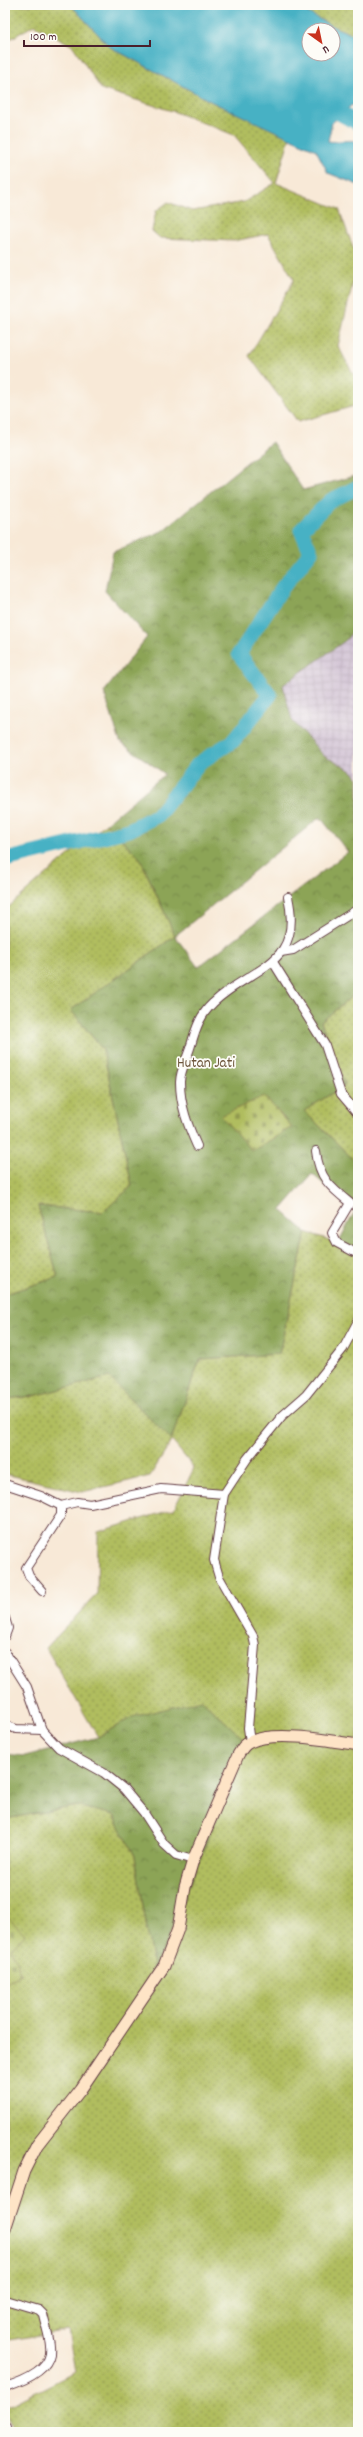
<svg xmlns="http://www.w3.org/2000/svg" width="363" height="2437" font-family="Dekko,sans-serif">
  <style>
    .industrial { fill: url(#industrial-grid) }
    .grass { fill: url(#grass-dots); stroke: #7d6e45 }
    .forest { fill: url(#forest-crowns); stroke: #6b6240; fill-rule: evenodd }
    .cemetery { fill: url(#cemetery-stones); stroke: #7d6e45 }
    .water { fill: #46b1c4; stroke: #486878; fill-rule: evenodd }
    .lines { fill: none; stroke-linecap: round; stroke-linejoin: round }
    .river { stroke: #46b1c4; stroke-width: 15 }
    .minor-casing { stroke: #643d45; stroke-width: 10 }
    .secondary-casing { stroke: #643d45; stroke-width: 13 }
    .minor { stroke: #fff; stroke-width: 8 }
    .secondary { stroke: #fee4c6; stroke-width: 11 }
    .labels { text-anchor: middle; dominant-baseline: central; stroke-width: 3.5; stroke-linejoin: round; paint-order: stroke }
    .park-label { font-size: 15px; fill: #6e563d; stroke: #fdfcf7 }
  </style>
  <defs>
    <pattern id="industrial-grid" width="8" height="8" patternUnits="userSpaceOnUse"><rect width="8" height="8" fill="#cebed1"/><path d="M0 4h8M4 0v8" fill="none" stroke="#b2a3b4"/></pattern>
    <pattern id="grass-dots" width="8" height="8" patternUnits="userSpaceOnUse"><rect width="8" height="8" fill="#b0bd5f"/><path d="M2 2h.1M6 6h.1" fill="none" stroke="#91994f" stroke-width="1.8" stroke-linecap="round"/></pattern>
    <pattern id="forest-crowns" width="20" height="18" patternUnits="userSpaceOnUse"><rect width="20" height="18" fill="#8ca456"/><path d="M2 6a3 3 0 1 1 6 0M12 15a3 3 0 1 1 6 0" fill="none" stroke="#748547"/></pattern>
    <pattern id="cemetery-stones" width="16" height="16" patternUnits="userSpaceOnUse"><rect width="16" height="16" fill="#b0bd5f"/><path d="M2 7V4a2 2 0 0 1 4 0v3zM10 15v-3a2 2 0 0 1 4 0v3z" fill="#91994f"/></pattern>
  </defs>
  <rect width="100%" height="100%" fill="#fdfcf7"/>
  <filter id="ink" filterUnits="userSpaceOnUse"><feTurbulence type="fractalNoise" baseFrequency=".025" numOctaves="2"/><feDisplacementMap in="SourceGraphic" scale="8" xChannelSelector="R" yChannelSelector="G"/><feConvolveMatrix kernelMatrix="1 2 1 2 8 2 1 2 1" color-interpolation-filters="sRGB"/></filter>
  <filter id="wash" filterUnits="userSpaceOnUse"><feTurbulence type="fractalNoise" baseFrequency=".012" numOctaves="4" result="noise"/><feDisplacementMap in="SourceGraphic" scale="16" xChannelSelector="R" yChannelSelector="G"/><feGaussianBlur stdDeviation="0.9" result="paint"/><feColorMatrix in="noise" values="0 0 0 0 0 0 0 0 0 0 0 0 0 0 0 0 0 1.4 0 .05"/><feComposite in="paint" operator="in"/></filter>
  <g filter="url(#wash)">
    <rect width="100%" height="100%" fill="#f8e9d7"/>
    <polygon class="industrial" points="357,624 358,624 358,778 352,771 324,756 292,720 283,685 346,640"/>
    <g class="grass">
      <polygon points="5,5 71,5 110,47 212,102 290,137 276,183 339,209 358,261 338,346 358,383 358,405 298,422 249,356 294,280 268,234 234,241 160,238 152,231 156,211 168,202 192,211 244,202 275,183 234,135 175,112 101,89 73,46 34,25 5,42"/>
      <polygon points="294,5 358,5 358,37 332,26"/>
      <polygon points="106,823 140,858 175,936 71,1010 103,1050 132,1186 103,1212 38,1206 58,1277 5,1294 5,910"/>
      <polygon points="358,991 358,1164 304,1111 345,1085 321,1022"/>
      <polygon points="306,1232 338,1243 358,1254 358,2401 354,2432 13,2432 5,2408 75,2372 68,2330 5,2341 5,1819 77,1806 114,1814 135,1856 154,1972 132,1717 98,1737 46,1648 97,1594 98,1532 174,1509 194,1468 172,1441 150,1476 82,1492 5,1474 5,1399 33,1396 109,1377 171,1440 200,1359 279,1354"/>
    </g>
    <g class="forest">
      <path d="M272 442 303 490 358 475V624L346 640 283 685 292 720 324 756 352 771 358 778V991L321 1022 345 1085 304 1111 358 1164V1254L338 1243 355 1211 312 1174 281 1210 306 1232 279 1354 200 1359 171 1440 109 1377 33 1396 5 1399V1294L58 1277 38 1206 103 1212 132 1186 103 1050 71 1010 175 936 140 858 106 823 165 774 120 742 104 692 147 637 105 591 113 552 162 531ZM320 817 348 852 198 967 175 936Z"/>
      <polygon points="202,1700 247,1742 154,1973 135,1856 114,1815 77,1806 5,1819 5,1754 25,1756 98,1737 132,1717"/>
    </g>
    <g class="cemetery">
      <polygon points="264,1096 292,1127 252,1151 221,1116"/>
      <polygon points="6,1916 25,1934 11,1949 21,1974 5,1984"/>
    </g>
    <path class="water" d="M71 5H294L332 26 358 37V108L352 105 332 123 328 141C338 143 349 138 358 142V185L328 173 316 150 212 102 110 47ZM309 30H333V54H309Z"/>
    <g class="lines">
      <g class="river">
        <polyline points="324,105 358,123"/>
        <polyline points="5,860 129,830 158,815 199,763 233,741 270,695 239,654 282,588 311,552 301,530 330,501 358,487"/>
      </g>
    </g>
  </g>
  <g filter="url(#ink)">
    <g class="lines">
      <g class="minor-casing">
        <g id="minor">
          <polyline points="281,952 293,950 358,909"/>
          <polyline points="273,962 325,1045 341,1094 358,1114"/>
          <path d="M197 1146C188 1126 180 1105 180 1082 180 1071 188 1056 191 1045 196 1028 200 1015 213 1003 251 966 304 967 288 897"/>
          <path d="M316 1151C319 1178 330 1187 350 1203L332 1233 337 1243 358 1254"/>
          <polyline points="5,1484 41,1496 61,1506 77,1502 90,1504 161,1489 224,1494"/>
          <polyline points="42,1591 29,1576 26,1568 61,1515 61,1506"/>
          <polyline points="5,1618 8,1628 5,1636"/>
          <polyline points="5,1652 27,1687 42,1730 59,1748 104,1773 124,1789 144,1813 164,1844 176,1855 193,1860"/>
          <polyline points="5,1725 16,1729 42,1730"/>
          <polyline points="250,1742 248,1728 255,1645 253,1636 219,1577 214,1560 224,1494 247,1459 282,1416 306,1395 343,1349 358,1321"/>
          <path d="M5 2300 39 2310 43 2314C45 2325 52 2342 50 2354 47 2372 21 2382 5 2387"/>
          <polyline points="5,2428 7,2427"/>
        </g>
      </g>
      <g class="secondary-casing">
        <path id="secondary" d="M5 2229 24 2171 37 2145 81 2089 164 1966 178 1929 185 1887 193 1860 238 1755C241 1750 244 1744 250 1742 274 1730 332 1741 358 1745"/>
      </g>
      <use href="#minor" class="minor"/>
      <use href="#secondary" class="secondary"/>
    </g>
  </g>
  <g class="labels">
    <g class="park-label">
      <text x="206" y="1064">Hutan Jati</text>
    </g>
  </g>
  <rect width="363" height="2437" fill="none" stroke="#fdfcf7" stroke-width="20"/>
  <g transform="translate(321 42) rotate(147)"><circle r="19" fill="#fdfcf7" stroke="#b5a4a5"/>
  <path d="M0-3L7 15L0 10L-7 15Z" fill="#c8321e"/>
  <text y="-6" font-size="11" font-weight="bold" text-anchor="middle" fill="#4a1f2b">U</text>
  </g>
  <path d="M24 40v6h126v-6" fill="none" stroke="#4a1f2b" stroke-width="2"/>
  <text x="30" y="40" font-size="12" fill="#4a1f2b" stroke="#fdfcf7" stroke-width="3" paint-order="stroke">100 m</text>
</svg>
